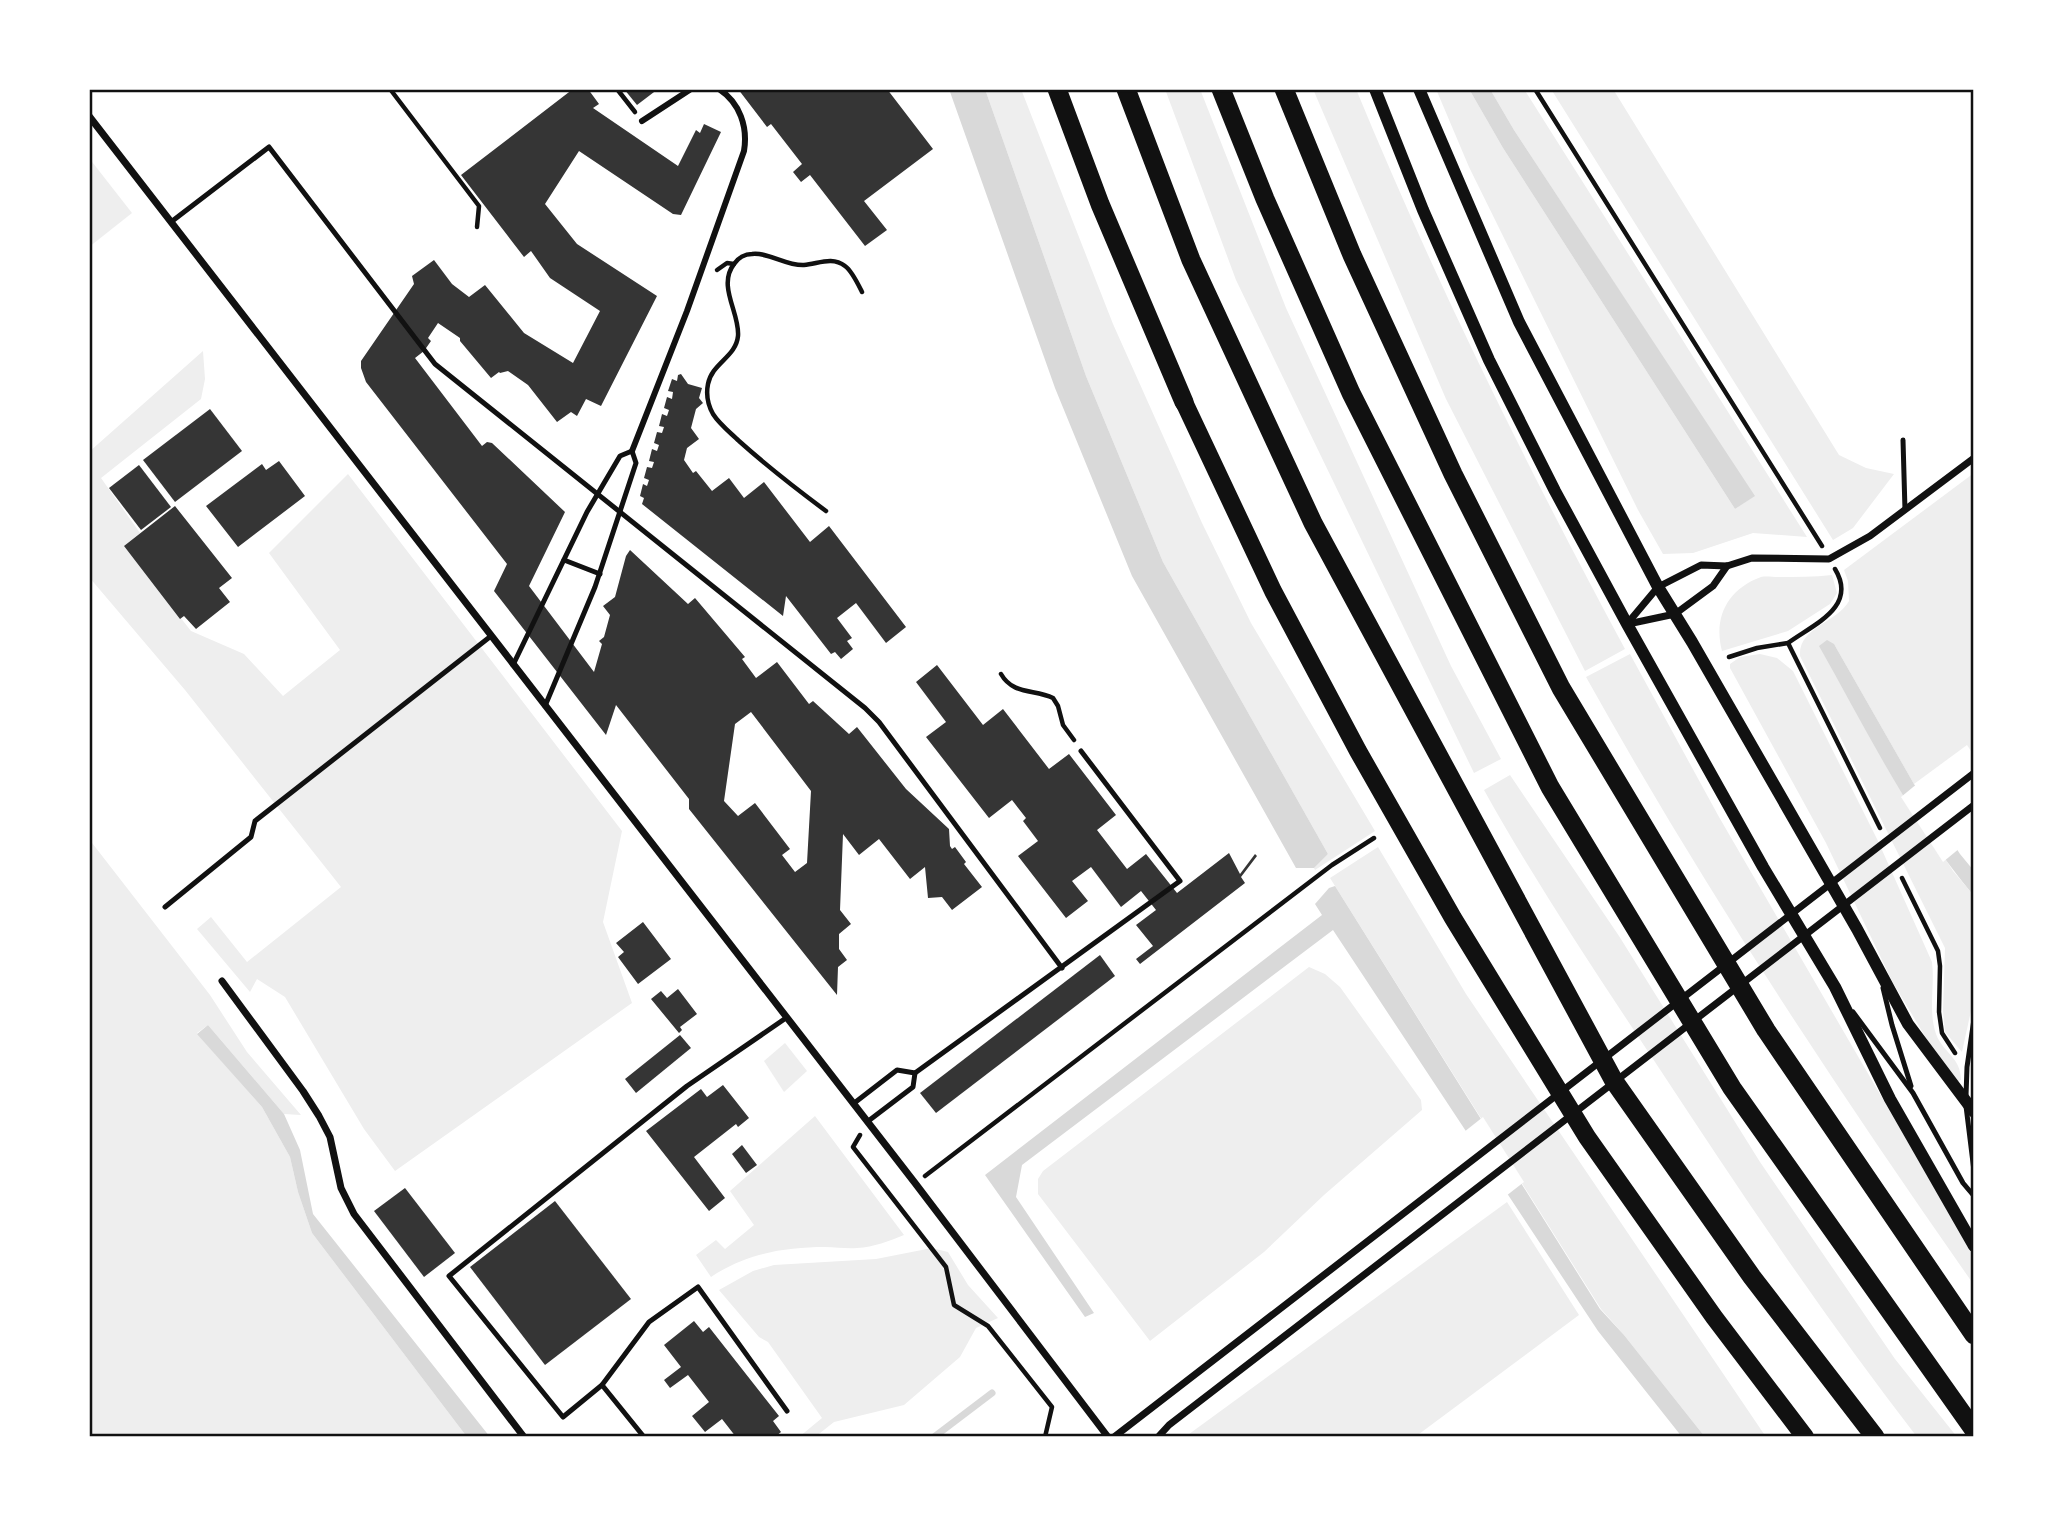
<svg xmlns="http://www.w3.org/2000/svg" width="2063" height="1526" font-family="'Public Sans',sans-serif">
  <style>
    .green { fill: #eee }
    .water { fill: #d9d9d9 }
    .pier { fill: #fff }
    .lines { fill: none; stroke-linecap: round; stroke-linejoin: round }
    .stream { stroke: #d9d9d9; stroke-width: 7 }
    .building { fill: #353535; fill-rule: evenodd }
    .path { stroke: #111; stroke-width: 4.5 }
    .service { stroke: #111; stroke-width: 5 }
    .pedestrian { stroke: #111; stroke-width: 6 }
    .minor { stroke: #111; stroke-width: 7 }
    .tertiary { stroke: #111; stroke-width: 12 }
    .trunk { stroke: #111; stroke-width: 18 }
    .motorway { stroke: #111; stroke-width: 19 }
    .neatline { fill: none; stroke: #111; stroke-width: 2.5 }
  </style>
  <rect width="100%" height="100%" fill="#fff"/>
  <g class="green">
    <polygon points="985,89 1021,89 1113,324 1202,523 1251,623 1375,831 1315,870 1314,868 1328,854 1163,562 1086,376"/>
    <polygon points="1165,89 1200,89 1286,308 1451,666 1501,759 1474,773 1236,280"/>
    <path d="M1313 89H1356C1435 281 1527 467 1625 649L1585 671 1446 399Z"/>
    <polygon points="1436,89 1469,89 1503,148 1735,509 1754,496 1514,130 1490,89 1524,89 1807,537 1753,533 1693,553 1663,554 1638,510 1469,167"/>
    <polygon points="1551,89 1613,89 1839,455 1866,468 1894,474 1853,528 1833,540"/>
    <polygon points="89,158 132,213 89,247"/>
    <polygon points="203,351 205,379 201,399 101,478 140,533 124,546 191,631 244,654 283,696 340,650 269,553 348,474 622,831 603,922 632,1003 395,1171 364,1129 285,997 257,979 250,992 197,929 211,917 247,962 341,887 185,690 89,577 89,452"/>
    <path d="M1974 473V748L1971 751 1967 745 1914 784 1834 644 1895 781 1953 871 1974 896V997L1962 1052 1945 1032 1943 1011 1945 948 1800 656C1798 627 1837 623 1849 601L1848 581 1844 570Z"/>
    <path d="M1832 575 1837 593 1830 604 1788 631 1722 651C1713 617 1728 589 1761 577 1765 576 1773 577 1778 577 1796 577 1814 577 1832 575Z"/>
    <path d="M1630 654 1719 817 1974 1256V1285C1836 1088 1703 887 1586 677Z"/>
    <path d="M1760 654 1777 658 1793 671 1878 841 1932 962C1935 985 1928 1011 1936 1034 1943 1053 1961 1057 1961 1080L1956 1082 1935 1053 1892 981 1826 843 1730 668V664L1740 657Z"/>
    <path d="M1510 775 1619 936 1760 1162 1895 1359 1957 1437H1917C1825 1318 1741 1193 1659 1068 1598 976 1537 885 1484 790Z"/>
    <polygon points="89,839 210,995 247,1052 301,1115 284,1114 208,1025 197,1033 262,1107 290,1157 298,1192 312,1233 467,1437 89,1437"/>
    <polygon points="1378,847 1466,994 1766,1437 1705,1437 1624,1335 1601,1309 1330,878"/>
    <polygon points="1309,967 1325,974 1340,987 1421,1100 1422,1110 1324,1195 1264,1252 1150,1341 1038,1194 1038,1179 1043,1171"/>
    <polygon points="785,1043 807,1071 784,1092 764,1061"/>
    <path d="M815 1116 904 1235C889 1241 874 1247 857 1248 847 1249 836 1247 825 1247 784 1247 745 1254 711 1277L696 1255 716 1240 725 1249 754 1225 730 1191Z"/>
    <polygon points="1507,1202 1579,1315 1415,1437 1185,1437"/>
    <polygon points="932,1248 948,1252 968,1285 998,1318 976,1328 960,1357 904,1405 834,1422 815,1437 799,1437 822,1418 768,1342 759,1337 719,1290 753,1271 774,1265 876,1259"/>
  </g>
  <g class="water">
    <polygon points="949,89 985,89 1086,376 1163,562 1328,854 1314,868 1296,868 1132,576 1055,388"/>
    <polygon points="1469,89 1490,89 1514,130 1755,496 1735,509 1503,148"/>
    <path d="M1827 640 1834 644 1914 784 1960 854 1974 871V896C1911 821 1867 731 1819 646Z"/>
    <polygon points="1335,886 1600,1309 1624,1335 1705,1437 1682,1437 1598,1331 1333,930 1022,1165 1016,1197 1094,1313 1085,1317 985,1175 1322,915 1315,904 1329,888"/>
    <polygon points="208,1025 284,1114 300,1150 313,1214 490,1437 467,1437 312,1233 298,1192 290,1157 262,1107 197,1034"/>
  </g>
  <g class="pier">
    <polygon points="1918,783 1960,848 1943,862 1901,797"/>
    <polygon points="1483,1117 1524,1182 1506,1196 1464,1132"/>
  </g>
  <g class="lines">
    <polyline class="stream" points="934,1437 992,1393"/>
  </g>
  <g class="building">
    <path d="M573 89H588L599 104 593 108 678 166 696 130 700 133 704 124 721 132 681 215 673 214 579 151 545 204 577 244 657 296 601 406 586 399 577 416 571 412 557 422 528 385 508 371 500 373 499 372 491 378 460 341V338L438 323 428 338 431 341 424 351 415 358 482 446 487 442 492 443 565 512 529 586 594 672 602 644 599 641 604 637 610 615 603 606 615 597 626 556 630 550 688 604 695 598 745 657 742 659 756 678 777 662 809 704 813 701 849 734 857 727 906 789 949 829 950 846 952 849 955 847 966 862 964 864 982 887 952 910 942 897 928 898 925 867 910 879 879 839 859 855 843 834 840 910 851 924 839 934V949L847 960 838 967 837 995 689 809V799L616 705 606 735 494 591 507 564 366 382 361 368V361L414 284 412 276 434 260 452 284 469 297 485 285 524 333 573 363 600 311 550 278 531 251 524 257 461 175ZM751 712 811 791 807 863 795 872 782 855 790 849 755 803 738 816 724 801 735 724Z"/>
    <polygon points="624,89 658,89 637,105"/>
    <polygon points="738,89 887,89 933,149 864,201 887,230 865,246 810,175 801,182 793,172 802,164 771,124 767,127"/>
    <polygon points="681,374 688,384 702,388 699,398 703,403 696,409 691,428 699,439 687,448 684,460 693,473 696,471 712,491 729,478 744,498 764,482 810,542 829,526 906,627 886,643 856,603 837,618 852,638 847,641 853,649 841,659 835,652 831,654 786,596 783,616 642,504 644,498 640,496 643,484 647,486 649,480 644,478 647,467 652,468 654,462 649,461 652,449 657,451 659,445 654,443 657,432 662,433 664,427 659,426 662,414 667,416 669,410 664,408 667,397 672,399 673,392 668,391 672,379 677,381 678,375"/>
    <polygon points="210,409 242,451 175,502 143,460"/>
    <polygon points="279,461 305,496 238,547 206,506 262,464 266,470"/>
    <polygon points="139,465 171,507 141,530 109,488"/>
    <polygon points="175,506 232,578 219,588 230,602 196,629 184,616 180,619 124,546"/>
    <polygon points="937,665 983,725 1003,709 1049,769 1069,754 1116,815 1097,830 1127,869 1146,854 1177,893 1229,853 1240,874 1255,854 1257,856 1241,877 1245,883 1140,964 1136,959 1153,946 1136,925 1156,910 1141,891 1121,907 1091,867 1072,881 1088,901 1066,918 1018,856 1038,841 1023,821 1026,818 1012,800 989,818 926,737 946,722 916,682"/>
    <polygon points="643,922 671,959 638,984 618,957 624,952 616,943"/>
    <polygon points="1100,955 1115,976 936,1113 920,1093"/>
    <polygon points="678,989 697,1014 680,1027 682,1030 679,1033 651,999 661,991 667,998"/>
    <polygon points="680,1035 691,1048 636,1093 625,1079"/>
    <polygon points="723,1085 749,1118 738,1127 736,1124 694,1157 725,1198 709,1211 646,1131 701,1089 707,1097"/>
    <polygon points="742,1145 757,1165 746,1173 732,1154"/>
    <polygon points="405,1188 455,1253 424,1277 374,1211"/>
    <polygon points="555,1201 631,1299 545,1365 470,1267"/>
    <polygon points="694,1321 703,1332 709,1327 779,1416 773,1421 781,1432 775,1437 736,1437 722,1419 705,1432 692,1416 709,1402 688,1375 670,1388 664,1380 681,1367 664,1345"/>
  </g>
  <g class="lines">
    <g class="path">
      <polyline points="390,89 479,206 477,227"/>
      <polyline points="617,89 635,112"/>
      <polyline points="1535,89 1822,546"/>
      <polyline points="717,270 727,263 734,264"/>
      <path d="M826 511C795 488 768 467 739 441 731 433 720 425 713 414 708 405 706 394 708 384 712 363 736 357 738 336 740 313 717 286 734 264 738 258 745 254 752 254 769 252 786 266 804 265 818 264 832 256 845 266 852 271 858 284 862 292"/>
      <path d="M1835 569C1858 607 1814 624 1788 643L1880 828"/>
      <polyline points="1729,657 1757,648 1788,643"/>
      <path d="M1001 674C1013 695 1034 689 1053 698L1058 706 1063 725 1074 740"/>
      <polyline points="1902,878 1938,951 1940,966 1939,1012 1942,1033 1955,1053"/>
      <polyline points="860,1135 853,1147 946,1267 954,1305 988,1326 1052,1407 1045,1437"/>
      <polyline points="925,1176 1332,865 1374,838"/>
    </g>
    <g class="service">
      <polyline points="171,222 269,147 435,364 865,708 879,722 1062,968"/>
      <polyline points="1903,440 1905,510"/>
      <polyline points="564,560 600,574"/>
      <polyline points="513,665 587,512 620,456 632,451 636,463 595,587 545,706"/>
      <polyline points="165,907 251,837 255,821 491,636"/>
      <polyline points="1883,988 1892,1025 1911,1086"/>
      <polyline points="1853,1012 1913,1093 1963,1183 1974,1196"/>
      <polyline points="786,1018 687,1086 449,1276 563,1417 602,1385 649,1322 698,1287 787,1411"/>
      <polyline points="1966,1096 1967,1067 1974,1019"/>
      <polyline points="853,1104 897,1070 915,1073 1180,881 1081,751"/>
      <polyline points="1966,1106 1974,1171"/>
      <polyline points="867,1122 913,1087 915,1073"/>
      <polyline points="602,1385 644,1437"/>
    </g>
    <g class="pedestrian">
      <polyline points="642,121 691,89"/>
      <path d="M632 451 687 311 744 151C748 127 740 103 719 89"/>
    </g>
    <g class="minor">
      <polyline points="89,116 915,1183 1108,1437"/>
      <polyline points="1627,624 1658,587 1701,565 1727,566 1752,558 1829,559 1870,536 1974,458"/>
      <polyline points="1628,624 1675,614 1713,586 1727,566"/>
      <polyline points="222,981 303,1091 319,1116 330,1137 341,1188 354,1214 524,1437"/>
      <polyline points="1114,1437 1974,773"/>
      <polyline points="1158,1437 1169,1425 1974,805"/>
    </g>
    <g class="tertiary">
      <polyline points="1375,89 1423,210 1489,360 1555,491 1627,624 1763,867 1835,987 1890,1099 1974,1246"/>
      <polyline points="1419,89 1519,322 1658,587 1692,642 1857,929 1908,1024 1974,1112"/>
    </g>
    <polyline class="trunk" points="1184,402 1273,591 1358,751 1453,918 1587,1137 1714,1317 1805,1437"/>
    <g class="motorway">
      <polyline points="1057,89 1100,204 1184,402"/>
      <polyline points="1126,89 1191,260 1313,523 1614,1081 1752,1277 1875,1437"/>
      <polyline points="1221,89 1265,199 1351,393 1550,787 1732,1088 1974,1430"/>
      <polyline points="1284,89 1352,255 1453,474 1561,688 1766,1030 1974,1335"/>
    </g>
  </g>
  <rect width="2063" height="1526" fill="none" stroke="#ffffff" stroke-width="182"/>
  <rect x="91" y="91" width="1881" height="1344" class="neatline"/>
</svg>
